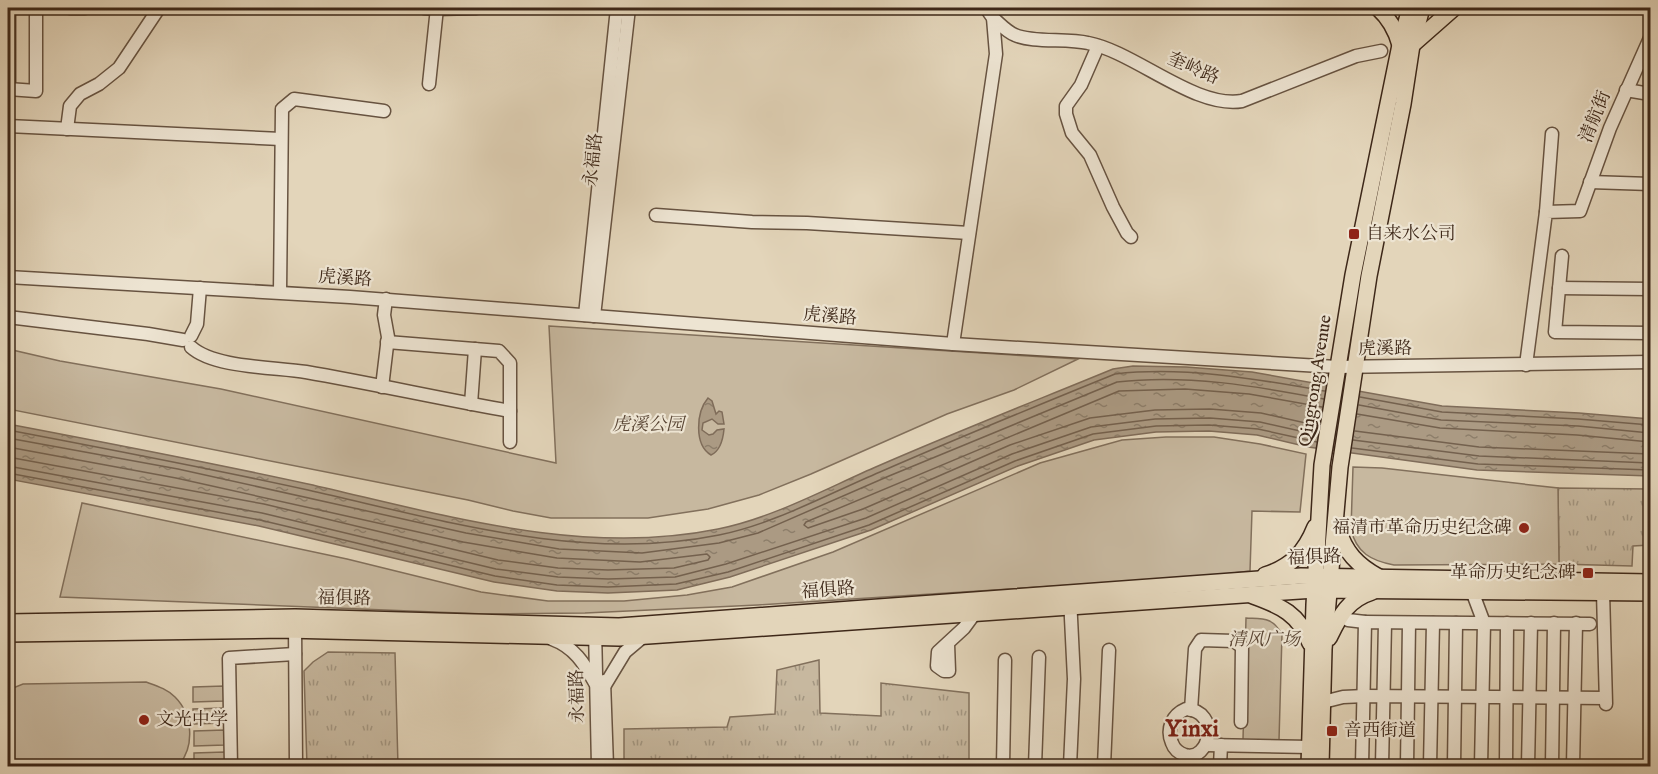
<svg xmlns="http://www.w3.org/2000/svg" width="1658" height="774" font-family="'IM FELL English','Noto Serif SC',serif">
  <style>
    .grass { fill: url(#grass-tufts); stroke: #82705c; stroke-width: 1.5 }
    .park { fill: #c7b89f; stroke: #82705c; stroke-width: 1.5 }
    .water { fill: url(#water-ripples); stroke: #7f6c59; stroke-width: 1.5 }
    .lines { fill: none; stroke-linecap: round; stroke-linejoin: round }
    .shore { stroke: #74614e; stroke-width: 1.5 }
    .minor-casing { stroke: #675341; stroke-width: 15 }
    .major-casing { stroke: #3e2819; stroke-width: 18 }
    .minor { stroke: #ede4d2; stroke-width: 12 }
    .major { stroke: #e3d5ba; stroke-width: 15 }
    .poi-dot { fill: #8f2418; stroke: #ede4d2; stroke-width: 2 }
    .labels { text-anchor: middle; dominant-baseline: central; stroke-width: 4.5; stroke-linejoin: round; paint-order: stroke }
    .street-label { font-size: 18px; fill: #3e2819; stroke: #ede4d2 }
    .poi-label { font-size: 18px; fill: #3e2819; stroke: #ede4d2; text-anchor: start }
    .park-label { font-size: 18px; font-style: italic; fill: #594534; stroke: #ede4d2 }
    .district-label { font-size: 24px; font-weight: bold; fill: #7a1f14; stroke: #ede4d2 }
  </style>
  <defs>
    <pattern id="grass-tufts" width="24" height="20" patternUnits="userSpaceOnUse" patternTransform="scale(1.5)"><rect width="24" height="20" fill="#c7b89f"/><path d="M3 7l-1-3M5 7V3M7 7l1-3M15 17l-1-3M17 17v-4M19 17l1-3" fill="none" stroke="#a39681"/></pattern>
    <pattern id="water-ripples" width="26" height="14" patternUnits="userSpaceOnUse" patternTransform="scale(1.5)"><rect width="26" height="14" fill="#ab9a83"/><path d="M2 4q2-2 4 0t4 0M15 11q2-2 4 0t4 0" fill="none" stroke="#8d7e6a"/></pattern>
  </defs>
  <rect width="100%" height="100%" fill="#e3d5ba"/>
  <filter id="stains"><feTurbulence type="fractalNoise" baseFrequency=".00333" numOctaves="4"/><feColorMatrix values="0 0 0 0 .2 0 0 0 0 .09 0 0 0 0 .02 0 0 0 .5 -.17"/></filter>
  <radialGradient id="worn" r=".72"><stop offset=".6" stop-color="#630" stop-opacity="0"/><stop offset="1" stop-color="#630" stop-opacity=".3"/></radialGradient>
  <g class="grass">
    <polygon points="1558,488 1650,489 1650,545 1633,546 1632,566 1559,564"/>
    <polygon points="328,652 395,653 398,766 307,766 304,671 313,662"/>
    <polygon points="819,660 820,713 881,716 881,683 969,693 969,766 624,766 624,729 727,727 730,717 775,714 777,670"/>
  </g>
  <g class="park">
    <polygon points="549,326 1078,359 1014,390 947,414 811,474 759,495 708,509 648,518 551,518 513,511 468,500 8,409 8,349 60,361 221,389 556,463"/>
    <polygon points="1166,437 1214,437 1260,444 1306,454 1300,512 1252,511 1250,571 1198,577 758,605 585,613 485,614 60,597 82,503 347,559 481,592 548,601 624,601 687,595 732,587 833,552 1040,463 1122,440"/>
    <path d="M1353 467 1382 468 1558 488 1559 564 1394 565C1372 561 1356 553 1351 529Z"/>
    <path d="M1246 618C1264 619 1272 617 1282 634L1279 740H1243Z"/>
    <path d="M146 682C157 686 167 689 175 697 193 715 195 747 178 766H8V690L23 684Z"/>
    <polygon points="224,686 224,701 193,702 193,687"/>
    <polygon points="224,708 225,723 194,724 193,709"/>
    <polygon points="225,730 225,745 194,746 194,731"/>
    <polygon points="225,752 225,766 194,766 194,753"/>
  </g>
  <g class="water">
    <path d="M1133 366 1186 367 1252 372 1442 406 1579 413 1650 419V476L1477 470 1308 447 1257 435 1209 431 1156 432 1094 440 1018 466 871 530 730 577 677 590 608 593 557 591 494 582 259 526 8 479V424C108 443 208 462 308 484 441 514 581 557 718 529 773 518 827 488 878 466 956 432 1035 401 1113 369Z"/>
    <path d="M708 398 712 401 716 414 719 411 722 412 724 424H718L712 419 703 423 702 430 709 435 713 434 717 430 724 429C723 440 720 451 711 455 694 445 696 412 708 398Z"/>
  </g>
  <g class="lines">
    <g class="shore">
      <polyline points="1360,397 1442,412 1578,419 1650,425"/>
      <polyline points="1359,405 1441,420 1578,426 1650,433"/>
      <polyline points="1357,414 1440,428 1577,435 1650,442"/>
      <polyline points="1319,426 1261,413 1210,409 1155,410 1090,418 1010,445 863,509 808,528 804,525 806,522 1119,391 1185,389 1249,394 1322,407"/>
      <path d="M8 430C108 449 208 468 308 490 442 520 581 563 719 535 774 524 828 494 880 472 958 438 1036 406 1115 374 1185 366 1256 379 1325 391"/>
      <polyline points="1355,431 1479,447 1650,454"/>
      <path d="M8 438 178 469 466 533 559 549 642 553 719 543 758 533 889 476 1117 382C1186 374 1256 386 1324 399"/>
      <polyline points="1353,440 1479,456 1650,463"/>
      <polyline points="8,447 176,478 463,542 557,558 640,562 707,554 710,557 708,560 674,568 608,570 558,568 498,560 264,504 8,457"/>
      <polyline points="1352,448 1478,464 1650,470"/>
      <polyline points="8,466 262,513 496,569 558,577 608,579 675,577 726,564 866,518 1012,454 1091,427 1155,419 1210,418 1260,422 1318,435"/>
      <polyline points="8,473 260,520 495,576 557,585 608,587 676,584 728,572 869,525 1015,461 1093,434 1156,426 1209,425 1258,429 1317,442"/>
    </g>
    <g class="minor-casing">
      <g id="minor">
        <polyline points="9,8 9,90"/>
        <polyline points="70,8 85,8"/>
        <polyline points="424,8 437,9 476,8"/>
        <path d="M993 18C1000 24 1007 32 1015 35 1033 43 1067 38 1088 43 1135 52 1195 109 1242 101L1356 56 1381 51"/>
        <polyline points="1098,46 1081,85 1066,106 1066,114 1072,133 1090,155 1113,207 1127,233 1131,237"/>
        <polyline points="429,84 437,8"/>
        <polyline points="8,89 36,91 36,8"/>
        <polyline points="1626,90 1650,94"/>
        <polyline points="8,126 281,139"/>
        <polyline points="67,129 70,106 80,94 99,84 119,68 159,8"/>
        <polyline points="1590,182 1650,184"/>
        <polyline points="1546,212 1552,134"/>
        <polyline points="656,215 752,222 807,223 969,233"/>
        <polyline points="1562,256 1555,332 1650,333"/>
        <polyline points="8,277 350,297 953,344 1337,367 1650,362"/>
        <polyline points="1559,288 1650,289"/>
        <polyline points="280,292 282,109 294,99 384,111"/>
        <polyline points="585,315 617,8"/>
        <polyline points="594,316 629,8"/>
        <polyline points="8,317 148,334 183,340"/>
        <polyline points="191,336 197,324 200,288"/>
        <polyline points="387,342 499,351 510,363 510,442"/>
        <polyline points="953,344 996,54 993,18 986,8"/>
        <path d="M191 347C214 368 275 367 306 372 375 384 442 399 510 411"/>
        <polyline points="1526,365 1546,212 1580,211 1610,128 1650,38"/>
        <polyline points="382,387 388,337 384,315 386,299"/>
        <polyline points="471,404 475,349"/>
        <polyline points="1472,591 1484,623 1481,766"/>
        <polyline points="1603,592 1606,704"/>
        <polyline points="1342,615 1348,620 1365,622"/>
        <polyline points="295,624 296,766"/>
        <polyline points="595,629 598,766"/>
        <path d="M552 639C574 647 584 663 595 683"/>
        <polyline points="948,644 949,671 944,671 937,666 938,652 964,628 975,613"/>
        <polyline points="604,681 607,766"/>
        <polyline points="605,685 625,652 644,636"/>
        <polyline points="1323,702 1343,697 1365,696 1605,698"/>
        <path d="M1186 709C1221 711 1210 762 1185 755 1179 753 1174 749 1172 743 1166 729 1172 715 1186 709Z"/>
        <polyline points="1191,710 1195,649 1201,640 1234,641 1242,647 1241,722"/>
        <polyline points="1206,745 1310,747"/>
        <polyline points="231,766 229,658 295,654"/>
        <polyline points="1003,766 1005,660"/>
        <polyline points="1035,766 1039,657"/>
        <polyline points="1070,766 1074,679 1070,598"/>
        <polyline points="1104,766 1109,650"/>
        <polyline points="1220,766 1221,745"/>
        <polyline points="1362,766 1365,622 1590,624"/>
        <polyline points="1382,766 1385,623"/>
        <polyline points="1407,766 1409,623"/>
        <polyline points="1430,766 1433,623"/>
        <polyline points="1454,766 1456,623"/>
        <polyline points="1506,766 1507,623"/>
        <polyline points="1528,766 1531,623"/>
        <polyline points="1552,766 1554,623"/>
        <polyline points="1573,766 1576,623"/>
      </g>
    </g>
    <g class="major-casing">
      <g id="major">
        <path d="M1378 8C1389 18 1396 30 1400 45"/>
        <polyline points="1412,45 1454,8"/>
        <path d="M1338 529C1345 552 1357 565 1379 577"/>
        <path d="M1265 575C1291 567 1305 552 1315 527"/>
        <path d="M1253 596C1281 606 1299 614 1310 643"/>
        <polyline points="8,622 295,617 619,626 1301,576 1650,582"/>
        <polyline points="8,634 286,630 619,638 1315,590 1650,593"/>
        <path d="M1329 638C1340 616 1347 600 1372 592"/>
        <polyline points="1309,766 1314,605 1322,465 1353,275 1400,45 1410,8"/>
        <polyline points="1321,766 1324,649 1340,467 1369,276 1403,104 1412,45 1422,8"/>
      </g>
    </g>
    <use href="#minor" class="minor"/>
    <use href="#major" class="major"/>
  </g>
  <g class="poi-dot">
    <rect x="1348" y="228" width="12" height="12" rx="3"/>
    <circle cx="1524" cy="528" r="6"/>
    <rect x="1582" y="567" width="12" height="12" rx="3"/>
    <circle cx="144" cy="720" r="6"/>
    <rect x="1326" y="725" width="12" height="12" rx="3"/>
  </g>
  <g class="labels">
    <g class="street-label">
      <text transform="translate(1193 69) rotate(23)">奎岭路</text>
      <text transform="translate(1596 117) rotate(-68)">清航街</text>
      <text transform="translate(594 160) rotate(-84)">永福路</text>
      <text transform="translate(345 279) rotate(4)">虎溪路</text>
      <text transform="translate(830 317) rotate(5)">虎溪路</text>
      <text x="1385" y="349">虎溪路</text>
      <text transform="translate(1316 381) rotate(-81)">Qingrong Avenue</text>
      <text transform="translate(1314 558) rotate(-2)">福俱路</text>
      <text transform="translate(828 591) rotate(-4)">福俱路</text>
      <text transform="translate(344 599) rotate(1)">福俱路</text>
      <text transform="translate(578 696) rotate(-91)">永福路</text>
    </g>
    <g class="poi-label">
      <text x="1366" y="234">自来水公司</text>
      <text x="1512" y="528" text-anchor="end">福清市革命历史纪念碑</text>
      <text x="1576" y="573" text-anchor="end">革命历史纪念碑</text>
      <text x="156" y="720">文光中学</text>
      <text x="1344" y="731">音西街道</text>
    </g>
    <g class="park-label">
      <text x="648" y="425">虎溪公园</text>
      <text x="1264" y="640">清风广场</text>
    </g>
    <g class="district-label">
      <text x="1192" y="729">Yinxi</text>
    </g>
  </g>
  <rect width="1658" height="774" fill="none" stroke="#e3d5ba" stroke-width="30"/>
  <rect x="9" y="9" width="1640" height="756" fill="none" stroke="#3e2819" stroke-width="3"/>
  <rect x="15" y="15" width="1628" height="744" fill="none" stroke="#3e2819" stroke-width="1.5"/>
  <rect width="100%" height="100%" filter="url(#stains)"/>
  <rect width="100%" height="100%" fill="url(#worn)"/>
</svg>
